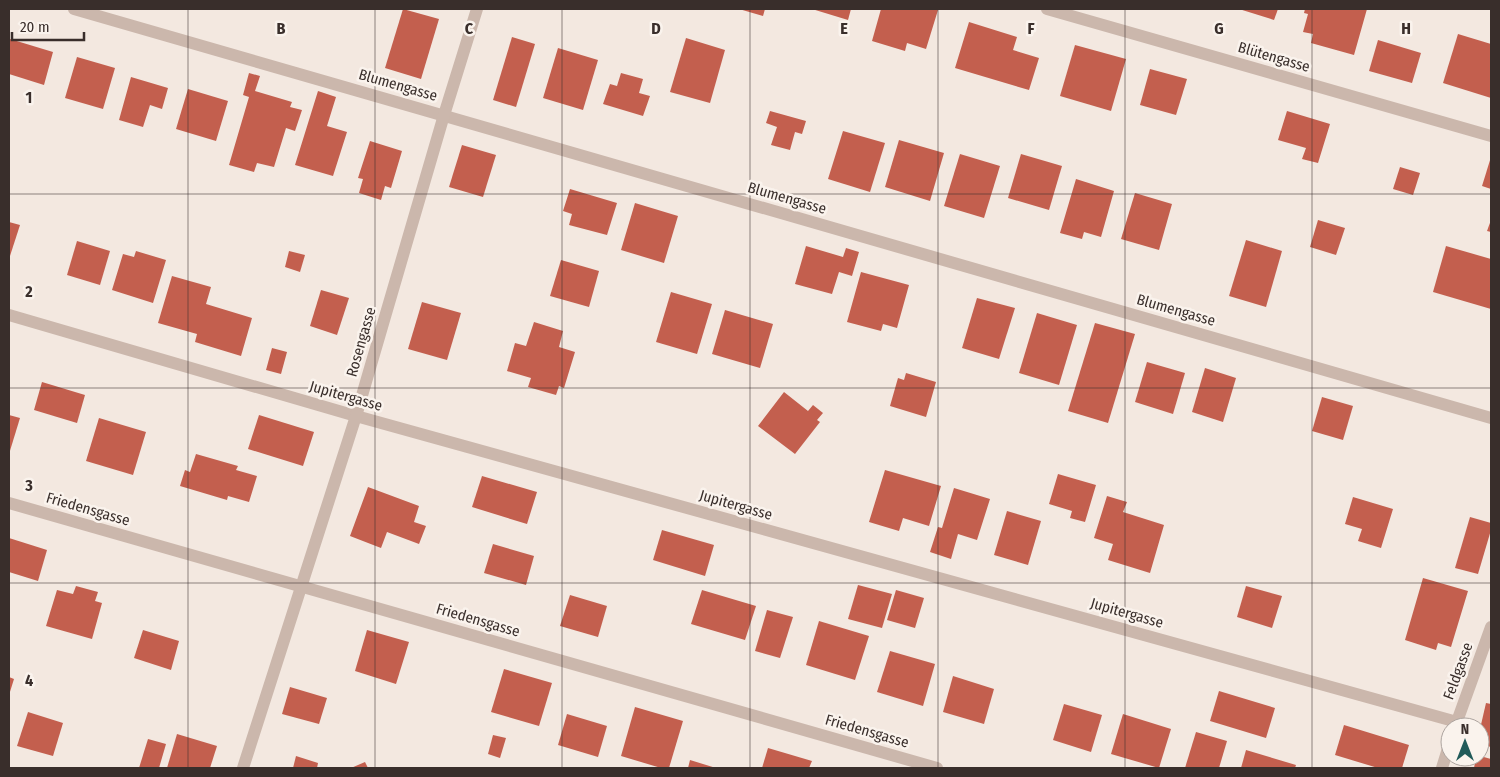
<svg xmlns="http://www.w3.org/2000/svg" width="1500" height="777" font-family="'Fira Sans Condensed',sans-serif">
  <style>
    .building { fill: #c35f4e }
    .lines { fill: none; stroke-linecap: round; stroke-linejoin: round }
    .street { stroke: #cbb7ac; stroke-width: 12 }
    .grid { fill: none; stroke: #392e2b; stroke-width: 1; stroke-opacity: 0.55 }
    .labels { text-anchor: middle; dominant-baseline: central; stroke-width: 5; stroke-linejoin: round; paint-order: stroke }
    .street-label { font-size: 15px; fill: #392e2b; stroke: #faf3ed }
    .grid-label { font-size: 16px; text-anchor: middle; font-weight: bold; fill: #392e2b; stroke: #faf3ed; stroke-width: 5; stroke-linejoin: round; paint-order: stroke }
  </style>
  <rect width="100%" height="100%" fill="#f3e8e0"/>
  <g class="building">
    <polygon points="403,9 439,19 421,79 385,68"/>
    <polygon points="739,9 765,9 763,16"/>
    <polygon points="812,9 851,9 848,20"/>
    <polygon points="881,9 938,10 926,49 907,43 905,51 872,41"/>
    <polygon points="1239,9 1278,9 1274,20"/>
    <polygon points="1305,9 1367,9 1354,55 1311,43 1313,34 1303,32 1308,14 1304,13"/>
    <polygon points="969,22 1017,37 1013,50 1039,58 1029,90 955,68"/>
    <polygon points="1458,34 1491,44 1491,98 1443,83"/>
    <polygon points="512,37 535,44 516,107 493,100"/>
    <polygon points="686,38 725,50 710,103 670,92"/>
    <polygon points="10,39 53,52 44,85 9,74 9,45"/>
    <polygon points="1378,40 1421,53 1412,83 1369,71"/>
    <polygon points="1075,45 1126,59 1111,111 1060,96"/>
    <polygon points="558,48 598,60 583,110 543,98"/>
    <polygon points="77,57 115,68 103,109 65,98"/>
    <polygon points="1150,69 1187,79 1176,115 1140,105"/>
    <polygon points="249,73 260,76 255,91 292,102 290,107 302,110 295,131 286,128 274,167 257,163 254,172 229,165 249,97 243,95"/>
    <polygon points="621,73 643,79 639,93 650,96 643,116 603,104 610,84 617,86"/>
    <polygon points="131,77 168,88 162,109 150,105 143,127 119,120"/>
    <polygon points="188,89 228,101 216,141 176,129"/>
    <polygon points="318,91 336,97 327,126 347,132 333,176 295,165"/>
    <polygon points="770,111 806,121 802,134 795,132 790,150 771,145 777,127 766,123"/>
    <polygon points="1287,111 1330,124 1318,163 1302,159 1306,148 1278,140"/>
    <polygon points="843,131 885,143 870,192 828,179"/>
    <polygon points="899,140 944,153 930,201 885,187"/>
    <polygon points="370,141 402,151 391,188 385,186 381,200 359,193 363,179 358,178"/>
    <polygon points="462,145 496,155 483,197 449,187"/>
    <polygon points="960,154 1000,166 984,218 944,206"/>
    <polygon points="1021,154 1062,166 1049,210 1008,198"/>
    <polygon points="1491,157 1491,189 1482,186"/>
    <polygon points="1400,167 1420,173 1413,195 1393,189"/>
    <polygon points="1076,179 1114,191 1101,237 1084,232 1082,239 1060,233"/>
    <polygon points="570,189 617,203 607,235 569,225 572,214 563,211"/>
    <polygon points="1135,193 1172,204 1159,250 1121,239"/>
    <polygon points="635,203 678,216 664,263 621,250"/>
    <polygon points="1318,220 1345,228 1336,255 1310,247"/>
    <polygon points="1491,220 1491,232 1487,231"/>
    <polygon points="9,222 20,225 9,259"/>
    <polygon points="1246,240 1282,251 1266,307 1229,296"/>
    <polygon points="77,241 110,251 100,285 67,275"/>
    <polygon points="806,246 843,257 846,248 859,252 852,276 839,272 832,294 795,284"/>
    <polygon points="1446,246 1491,259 1491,309 1433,292"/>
    <polygon points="136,251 166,260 153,303 112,290 123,254 134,257"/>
    <polygon points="289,251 305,255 300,272 285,267"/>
    <polygon points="561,260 599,271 589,307 550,296"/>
    <polygon points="861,272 909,285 897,328 883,324 881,331 847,322"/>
    <polygon points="172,276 211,287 206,304 252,318 241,356 195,342 197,334 158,323"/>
    <polygon points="321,290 349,298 337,335 310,326"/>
    <polygon points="671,292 712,304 697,354 656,342"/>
    <polygon points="977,298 1015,308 999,359 962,348"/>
    <polygon points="422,302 461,313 447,360 408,349"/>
    <polygon points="725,310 773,324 760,368 712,354"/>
    <polygon points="1037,313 1077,325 1059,385 1019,373"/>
    <polygon points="534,322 563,331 559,347 575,352 564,388 559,386 556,395 528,387 531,378 507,371 515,343 526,346"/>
    <polygon points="1095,323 1135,334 1108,423 1068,411"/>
    <polygon points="272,348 287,352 281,374 266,370"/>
    <polygon points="1147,362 1185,373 1173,414 1135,402"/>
    <polygon points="1205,368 1236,378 1223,422 1192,412"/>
    <polygon points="906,373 936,382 926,417 890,406 898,378 904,380"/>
    <polygon points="42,382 85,395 77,423 34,410"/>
    <polygon points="784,392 808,411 813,405 823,413 817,420 820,422 795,454 758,426"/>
    <polygon points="1322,397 1353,406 1343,440 1312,431"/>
    <polygon points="9,415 20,418 9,454"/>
    <polygon points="259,415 314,432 303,466 248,449"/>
    <polygon points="99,418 146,432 133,475 86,461"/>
    <polygon points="196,454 238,466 236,470 257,476 249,502 228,496 227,500 180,486 185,470 190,472"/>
    <polygon points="885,470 941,486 929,526 903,518 899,531 869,522"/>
    <polygon points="1058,474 1096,485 1085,522 1070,518 1072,511 1049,504"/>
    <polygon points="482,476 537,492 527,524 472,507"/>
    <polygon points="368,487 419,506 414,522 426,526 419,544 387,532 381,548 350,536"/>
    <polygon points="954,488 990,499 977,540 958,534 951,559 930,552 938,527 942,528"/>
    <polygon points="1107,496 1127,502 1123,512 1164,525 1150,573 1108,560 1113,544 1094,538"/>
    <polygon points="1353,497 1393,509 1381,548 1358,541 1362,529 1345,524"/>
    <polygon points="1007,511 1041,521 1028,565 994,555"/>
    <polygon points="1470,517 1491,523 1491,530 1478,574 1455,568"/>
    <polygon points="662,530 714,545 705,576 653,560"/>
    <polygon points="9,538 47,550 38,581 9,572"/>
    <polygon points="493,544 534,556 526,585 484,573"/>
    <polygon points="1423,578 1468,591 1451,647 1438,643 1436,650 1405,640"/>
    <polygon points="858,585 892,594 882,628 848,619"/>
    <polygon points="76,586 98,592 95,601 102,603 92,639 46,626 57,590 73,594"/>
    <polygon points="1246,586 1282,596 1272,628 1237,617"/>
    <polygon points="702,590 756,606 745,640 691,624"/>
    <polygon points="896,590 924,598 915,628 887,620"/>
    <polygon points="570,595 607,606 598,637 560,626"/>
    <polygon points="767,610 793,617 780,658 755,651"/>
    <polygon points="819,621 869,636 855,680 806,665"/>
    <polygon points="143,630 179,641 171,670 134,658"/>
    <polygon points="367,630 409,642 396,684 355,671"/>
    <polygon points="890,651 935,664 923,706 877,692"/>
    <polygon points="504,669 552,683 539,726 491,712"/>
    <polygon points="953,676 994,689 984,724 943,712"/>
    <polygon points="9,677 14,679 9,695"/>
    <polygon points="290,687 327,698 319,724 282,714"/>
    <polygon points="1219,691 1275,708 1266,738 1210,721"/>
    <polygon points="1486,703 1491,704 1491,747 1480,744 1480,729"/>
    <polygon points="1064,704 1102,715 1091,752 1053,740"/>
    <polygon points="635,707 683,721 669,768 661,768 621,756"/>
    <polygon points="28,712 63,723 53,756 17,746"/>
    <polygon points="567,714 607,726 598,757 558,745"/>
    <polygon points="1123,714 1171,729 1159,768 1111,754"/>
    <polygon points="1344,725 1409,745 1402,768 1378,768 1335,755"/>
    <polygon points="1196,732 1227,741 1219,768 1185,768"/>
    <polygon points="177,734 217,746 210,768 167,768"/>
    <polygon points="493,735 506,738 500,758 488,754"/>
    <polygon points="148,739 166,744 159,768 139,768"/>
    <polygon points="768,748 812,761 809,768 762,768"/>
    <polygon points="1246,750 1296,765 1295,768 1241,768"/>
    <polygon points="296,756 318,763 317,768 293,768"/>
    <polygon points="1480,756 1491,759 1491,768 1474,768 1476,757"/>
    <polygon points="690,760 716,768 688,768"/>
    <polygon points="365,762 368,768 351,768"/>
  </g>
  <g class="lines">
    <g class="street">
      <polyline points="74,9 1491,418"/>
      <polyline points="1047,9 1491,136"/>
      <polyline points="9,315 356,416 1457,722"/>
      <polyline points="9,503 937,768"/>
      <polyline points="1455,727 1491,627"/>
      <polyline points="243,768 356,416 444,115 477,9"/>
      <polyline points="1442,768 1450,742"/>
    </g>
  </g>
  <path class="grid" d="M188 9V768M375 9V768M562 9V768M750 9V768M938 9V768M1125 9V768M1312 9V768M9 194H1491M9 388H1491M9 583H1491"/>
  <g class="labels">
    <g class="street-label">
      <text transform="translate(1274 57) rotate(16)">Blütengasse</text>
      <text transform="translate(398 85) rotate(16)">Blumengasse</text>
      <text transform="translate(787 198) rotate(16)">Blumengasse</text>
      <text transform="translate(1176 310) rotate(16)">Blumengasse</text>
      <text transform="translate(361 342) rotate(-74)">Rosengasse</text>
      <text transform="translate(346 396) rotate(16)">Jupitergasse</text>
      <text transform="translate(736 505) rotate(16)">Jupitergasse</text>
      <text transform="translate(88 509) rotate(16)">Friedensgasse</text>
      <text transform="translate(1127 613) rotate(16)">Jupitergasse</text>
      <text transform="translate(478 620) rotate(16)">Friedensgasse</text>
      <text transform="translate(1458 671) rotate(-70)">Feldgasse</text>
      <text transform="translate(867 731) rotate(16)">Friedensgasse</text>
    </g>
  </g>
  <g class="grid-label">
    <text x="281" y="34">B</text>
    <text x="469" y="34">C</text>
    <text x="656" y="34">D</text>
    <text x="844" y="34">E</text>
    <text x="1031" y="34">F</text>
    <text x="1219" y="34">G</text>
    <text x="1406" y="34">H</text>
    <text x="29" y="103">1</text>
    <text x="29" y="297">2</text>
    <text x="29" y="491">3</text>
    <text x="29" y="686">4</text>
  </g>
  <rect width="1500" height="777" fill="none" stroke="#392e2b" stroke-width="20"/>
  <g transform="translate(1465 742)"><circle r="24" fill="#faf3ed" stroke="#ada49f"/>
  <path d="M0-4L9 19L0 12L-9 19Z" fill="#215a59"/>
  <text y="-8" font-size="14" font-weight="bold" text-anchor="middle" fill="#392e2b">N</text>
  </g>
  <path d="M12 32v8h72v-8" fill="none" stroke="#392e2b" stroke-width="2.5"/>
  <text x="20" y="32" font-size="15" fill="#392e2b" stroke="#faf3ed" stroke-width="4" paint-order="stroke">20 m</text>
</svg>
